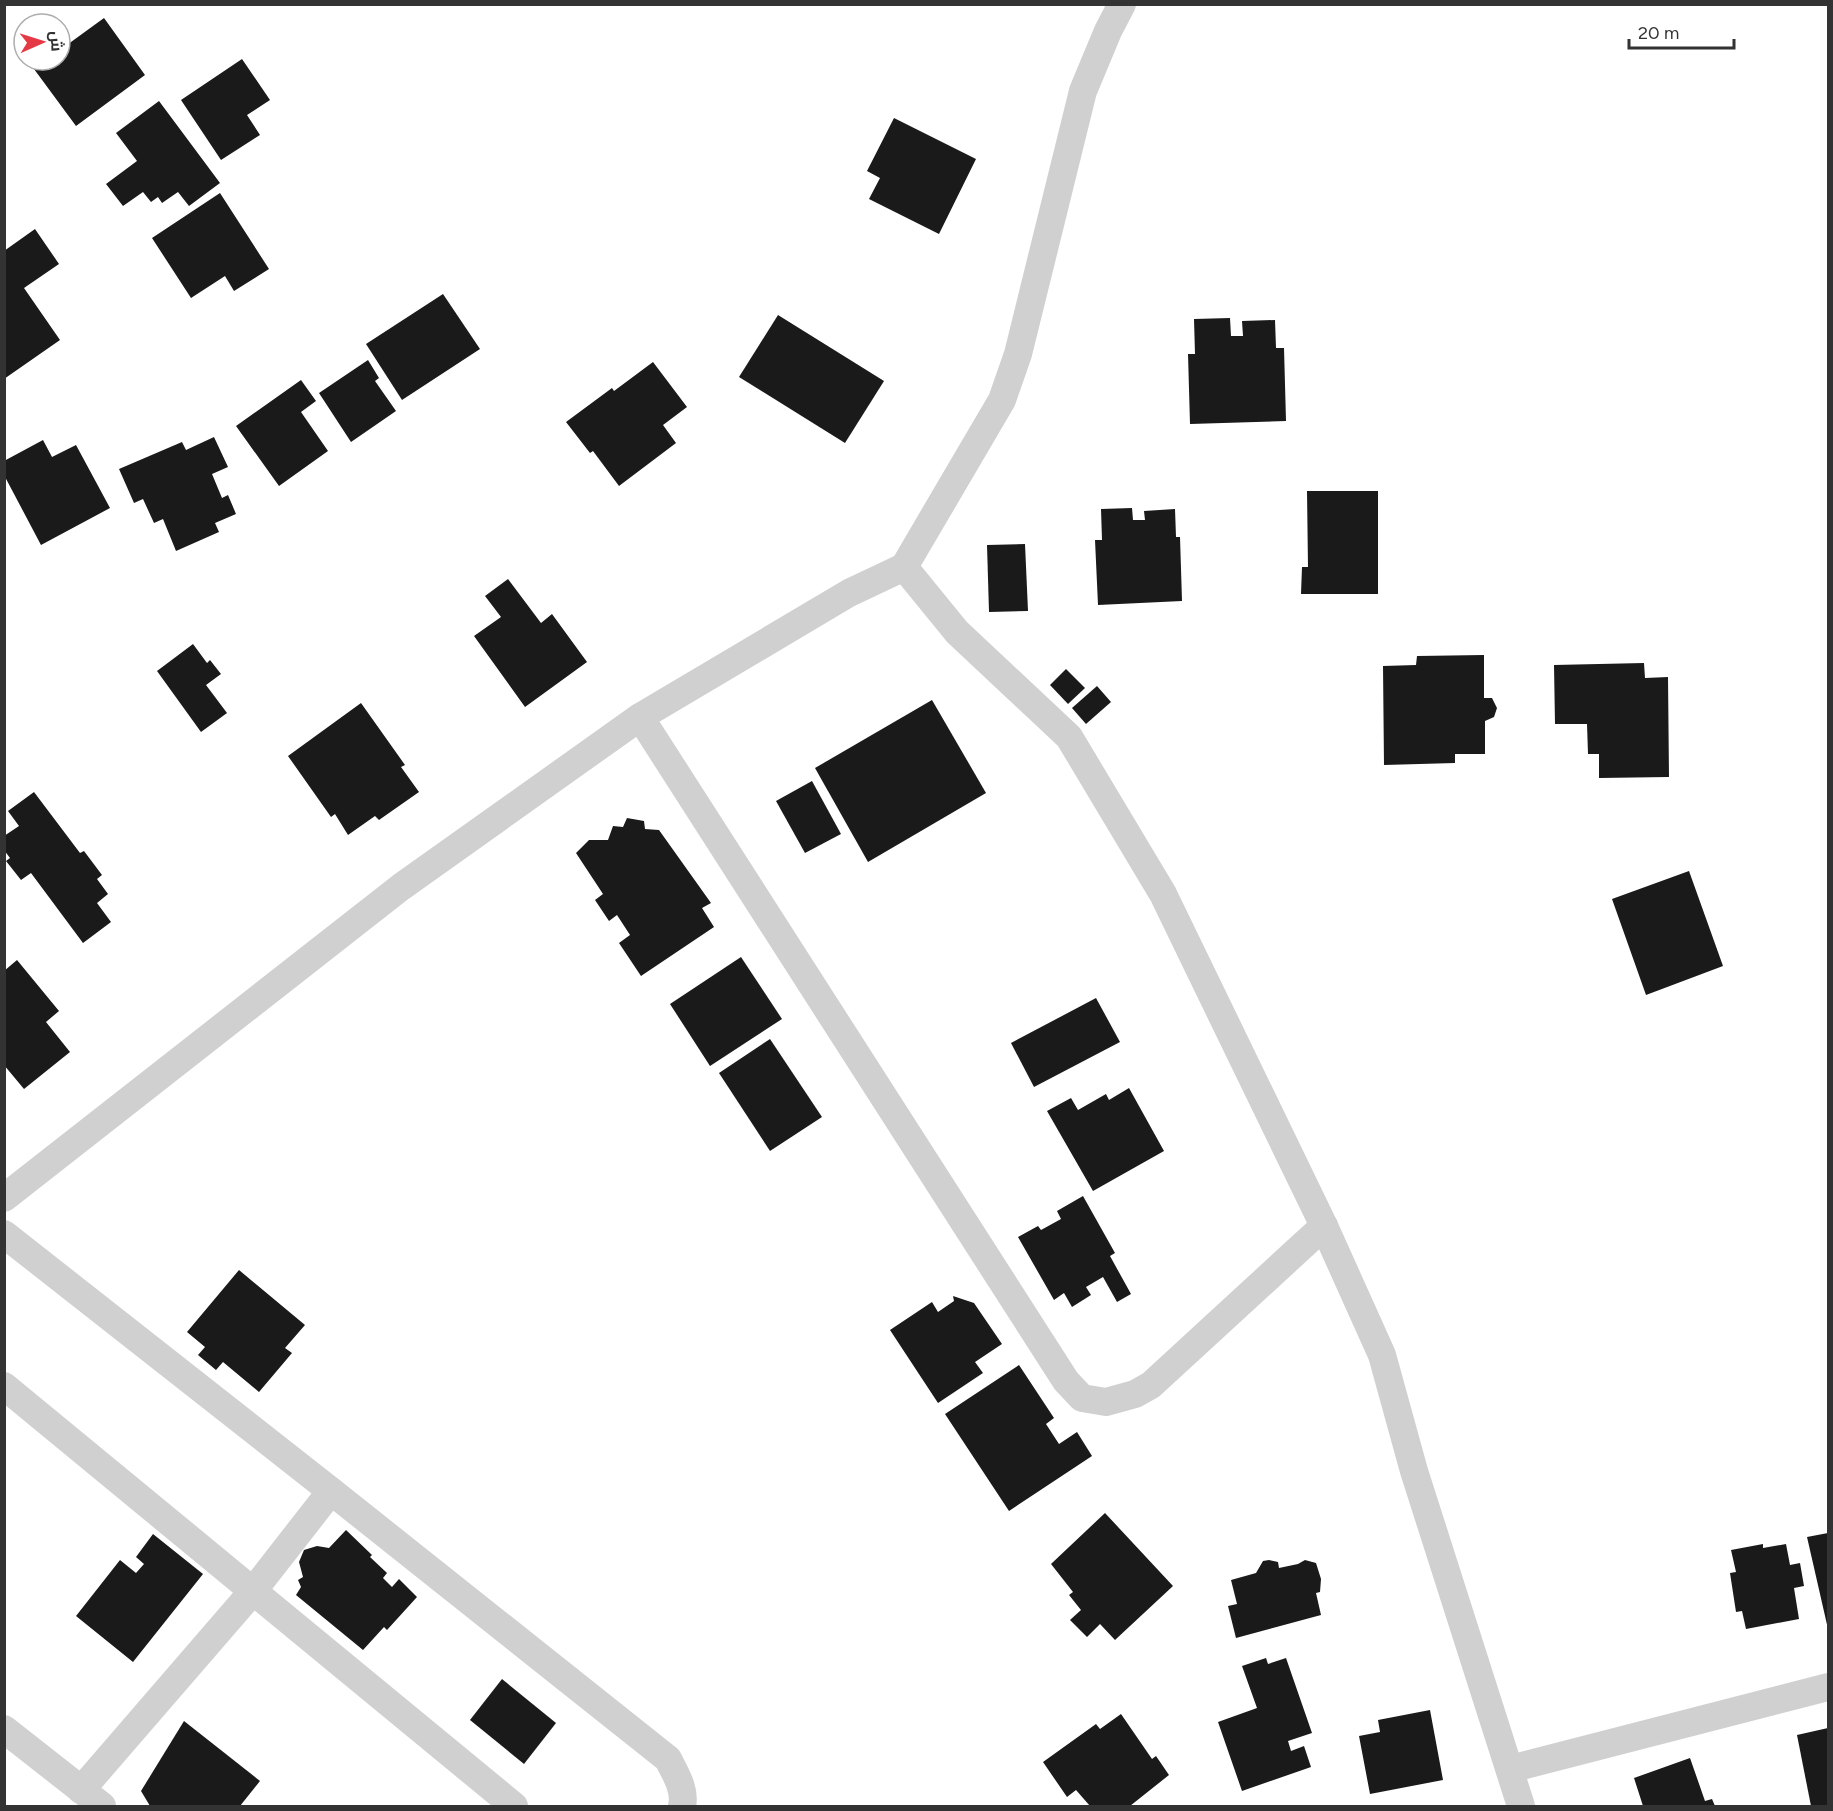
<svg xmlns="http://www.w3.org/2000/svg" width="1833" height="1811" font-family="Figtree,Cairo,sans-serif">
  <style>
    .building { fill: #1a1a1a }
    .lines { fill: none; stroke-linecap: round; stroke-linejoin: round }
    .minor { stroke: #d0d0d0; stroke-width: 28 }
  </style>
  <rect width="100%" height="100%" fill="#fff"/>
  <g class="building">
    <polygon points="104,18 145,75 76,126 34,69 47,60 60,60 60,50"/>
    <polygon points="242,59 270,100 247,115 260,135 221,160 181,100"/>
    <polygon points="159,101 220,183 189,206 178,192 162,203 158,197 151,202 143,192 123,206 106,184 137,161 116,133"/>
    <polygon points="894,118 976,159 939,234 869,199 880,178 867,171"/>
    <polygon points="220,193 269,269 234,291 225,276 191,298 152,238"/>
    <polygon points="35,229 59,264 24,288 60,340 4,379 4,251"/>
    <polygon points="443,294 480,349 402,400 366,344"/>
    <polygon points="778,315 884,381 845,443 739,377"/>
    <polygon points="1230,318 1231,336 1243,336 1242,321 1275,320 1276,348 1284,348 1286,421 1190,424 1188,354 1195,354 1194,319"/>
    <polygon points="368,360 379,378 375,381 396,411 351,442 319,393"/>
    <polygon points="653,362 687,407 663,425 676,443 619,486 593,451 590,453 566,422 612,388 614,391"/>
    <polygon points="301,380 316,401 301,412 328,451 279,486 236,426"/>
    <polygon points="214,437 228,467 212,474 222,498 228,495 236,514 215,523 219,532 176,551 163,519 154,523 143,499 134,503 119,469 182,442 186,450"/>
    <polygon points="43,440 52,457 76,445 110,508 41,545 4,475 4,461"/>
    <polygon points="1307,491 1378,491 1378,594 1301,594 1302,567 1308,567"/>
    <polygon points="1132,508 1133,520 1145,520 1144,511 1175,509 1176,537 1180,537 1182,601 1098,605 1095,540 1102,540 1101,509"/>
    <polygon points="1025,544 1028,611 989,612 987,545"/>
    <polygon points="508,579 541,623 552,614 587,662 525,707 474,636 501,617 485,596"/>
    <polygon points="193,644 207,663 210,660 221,674 206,685 227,713 201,732 157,671"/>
    <polygon points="1484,655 1484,698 1492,698 1497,708 1494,717 1485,721 1485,754 1455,754 1455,763 1384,765 1383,666 1416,665 1417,656"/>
    <polygon points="1644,663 1645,678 1668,677 1669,777 1599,778 1599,754 1588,754 1587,724 1555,724 1554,665"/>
    <polygon points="1066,669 1085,688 1068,704 1050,685"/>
    <polygon points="1097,686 1111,702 1086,724 1072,708"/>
    <polygon points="932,700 986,793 868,862 815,768"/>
    <polygon points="361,703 405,765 401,767 419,792 379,820 375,816 348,835 335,814 331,817 288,756"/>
    <polygon points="812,781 841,834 805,853 776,801"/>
    <polygon points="34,792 80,853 84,851 102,875 97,879 108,894 97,903 111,922 83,943 31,873 21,880 6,861 10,858 4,850 4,836 19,826 8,811"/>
    <polygon points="627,818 644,821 645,829 659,830 711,903 702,908 714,927 641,976 619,943 630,935 617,915 609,921 595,900 603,894 576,853 589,840 608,840 613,826 623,827"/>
    <polygon points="1689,871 1723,966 1646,995 1612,899"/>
    <polygon points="741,957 782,1019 710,1066 670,1004"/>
    <polygon points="17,960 59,1011 46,1022 70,1052 24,1089 4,1065 4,971"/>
    <polygon points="1096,998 1120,1042 1034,1087 1011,1043"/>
    <polygon points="770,1039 822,1117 770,1151 719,1073"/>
    <polygon points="1129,1088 1164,1151 1093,1191 1047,1111 1071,1098 1078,1110 1106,1094 1109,1100"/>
    <polygon points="1083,1196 1115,1253 1110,1256 1131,1294 1117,1302 1103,1277 1086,1287 1091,1295 1072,1307 1064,1293 1054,1300 1018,1237 1038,1226 1041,1230 1061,1219 1057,1211"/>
    <polygon points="239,1270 305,1325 285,1348 292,1353 259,1392 223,1362 216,1370 198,1355 205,1347 187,1332"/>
    <polygon points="953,1296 974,1303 1002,1344 975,1362 983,1373 938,1403 890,1330 932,1302 938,1312 954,1301"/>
    <polygon points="1019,1365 1054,1418 1046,1424 1059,1444 1077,1432 1092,1456 1009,1511 945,1414"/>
    <polygon points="1105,1513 1173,1586 1115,1640 1100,1624 1087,1637 1070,1620 1081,1610 1069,1595 1073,1592 1051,1564"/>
    <polygon points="346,1530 372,1555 370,1557 387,1573 383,1578 392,1587 399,1579 417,1597 387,1630 384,1627 363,1650 296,1595 301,1587 298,1580 303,1577 299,1562 304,1550 317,1546 329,1548"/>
    <polygon points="1828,1533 1828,1629 1807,1537"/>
    <polygon points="153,1534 203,1574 133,1662 76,1616 120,1560 136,1573 144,1564 136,1557"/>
    <polygon points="1763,1544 1763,1548 1786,1544 1790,1565 1800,1563 1804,1586 1794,1588 1799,1619 1746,1629 1742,1611 1736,1612 1730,1573 1736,1572 1731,1550"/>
    <polygon points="1269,1560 1278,1562 1279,1568 1298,1564 1305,1560 1316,1563 1321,1579 1320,1592 1316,1593 1321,1615 1236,1638 1228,1606 1237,1604 1231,1580 1256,1573 1263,1561"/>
    <polygon points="1266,1658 1268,1664 1286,1658 1312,1733 1288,1741 1291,1751 1304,1746 1311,1767 1242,1791 1218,1722 1257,1708 1242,1666"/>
    <polygon points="502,1679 556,1723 524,1764 470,1720"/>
    <polygon points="1430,1710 1443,1780 1370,1794 1359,1736 1380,1732 1378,1720"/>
    <polygon points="1121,1714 1152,1759 1156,1756 1169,1775 1130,1806 1090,1806 1076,1790 1067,1797 1043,1762 1096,1724 1100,1729"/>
    <polygon points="184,1721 260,1781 240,1806 150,1806 141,1791"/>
    <polygon points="1828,1728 1828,1806 1811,1806 1797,1735"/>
    <polygon points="1690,1758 1705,1801 1712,1799 1715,1806 1643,1806 1634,1778"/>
  </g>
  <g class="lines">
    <g class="minor">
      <polyline points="904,567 1002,400 1018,354 1083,91 1108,31 1122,4"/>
      <polyline points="640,717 1066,1381 1082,1398 1106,1402 1135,1394 1151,1385 1324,1226"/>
      <polyline points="4,1198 401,887 640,717 849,593 904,567 957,632 1069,737 1163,894 1324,1226 1382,1355 1414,1471 1521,1806"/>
      <path d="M4 1234 331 1491 668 1759C675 1773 686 1790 682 1806"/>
      <polyline points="4,1386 514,1806"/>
      <polyline points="4,1729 102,1806"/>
      <polyline points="1510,1769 1828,1687"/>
      <polyline points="81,1790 253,1591 331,1491"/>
    </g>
  </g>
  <rect width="1833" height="1811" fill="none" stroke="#333333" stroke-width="12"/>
  <g transform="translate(42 42) rotate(87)"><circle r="28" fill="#ffffff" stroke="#adadad" stroke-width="1.5"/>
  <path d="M0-4.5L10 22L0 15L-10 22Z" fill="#e63946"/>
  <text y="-9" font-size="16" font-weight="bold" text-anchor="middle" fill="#333333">ش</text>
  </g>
  <path d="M1629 39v9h105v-9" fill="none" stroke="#333333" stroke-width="3"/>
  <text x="1638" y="39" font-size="18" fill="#333333" stroke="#ffffff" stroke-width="4.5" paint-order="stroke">20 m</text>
</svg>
